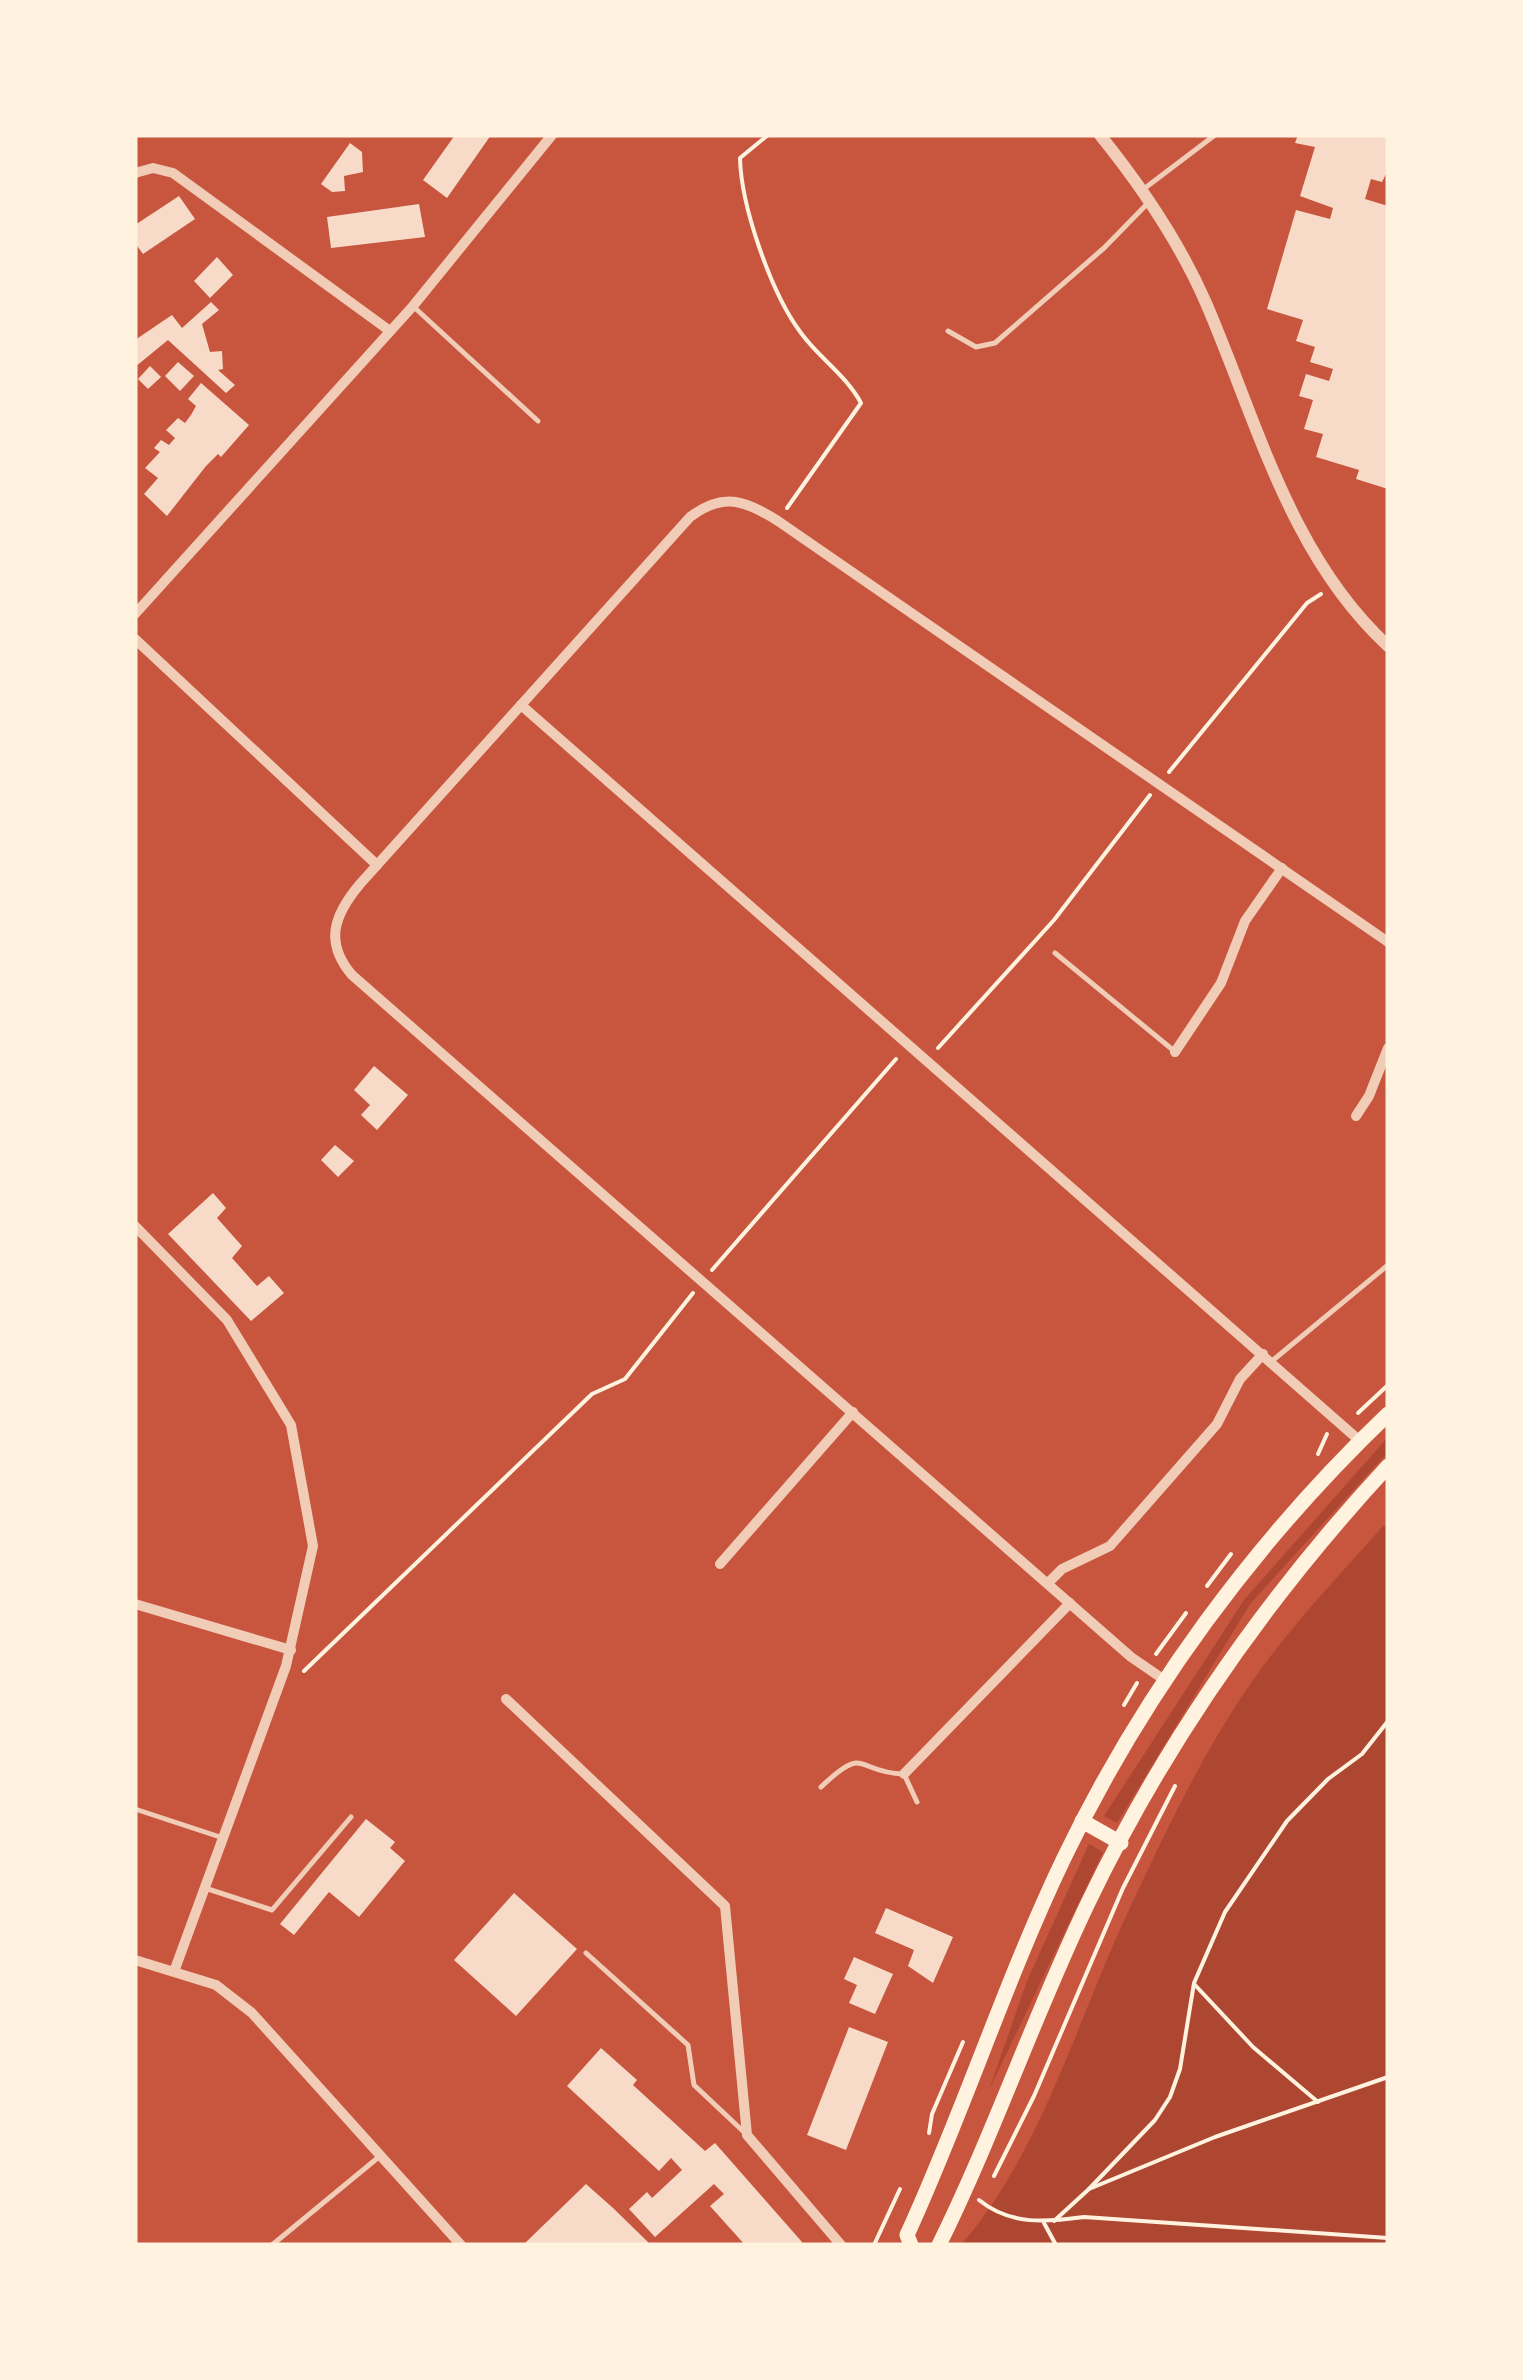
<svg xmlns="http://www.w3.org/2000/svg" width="1523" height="2380" font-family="'Crimson Pro',serif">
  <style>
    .green { fill: #ae4732 }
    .building { fill: #f7dbc8 }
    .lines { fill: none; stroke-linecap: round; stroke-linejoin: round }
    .path { stroke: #fff3e0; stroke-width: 4 }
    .service { stroke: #f1ccb7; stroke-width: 5 }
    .minor { stroke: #f1ccb7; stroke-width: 10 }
    .tertiary { stroke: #f1ccb7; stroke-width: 12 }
    .primary { stroke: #fff3e0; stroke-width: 15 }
  </style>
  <rect width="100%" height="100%" fill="#c8553d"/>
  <g class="green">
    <polygon points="1388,1437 1388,1452 1250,1604 1117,1823 1104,1816 1244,1600"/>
    <path d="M1388 1525V2245H961C1042 2151 1076 2023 1128 1912 1169 1824 1213 1730 1273 1653 1307 1609 1346 1568 1383 1526Z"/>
    <polygon points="1089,1844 1103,1852 989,2090 1027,1981"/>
  </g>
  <g class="building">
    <polygon points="455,135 491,135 447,198 423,180"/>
    <polygon points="1298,135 1388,135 1388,170 1382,182 1371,179 1365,199 1388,206 1388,489 1356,479 1359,470 1316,457 1323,434 1304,429 1313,400 1299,396 1306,374 1329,381 1333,369 1310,362 1315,347 1296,341 1303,320 1267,309 1296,210 1330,219 1333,208 1300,196 1315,147 1295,143"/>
    <polygon points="350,143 362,152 363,172 344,176 345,191 332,192 321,184"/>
    <polygon points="179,196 195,219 143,254 135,243 135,225"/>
    <polygon points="419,204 425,237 331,248 327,217"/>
    <polygon points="217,257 233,275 210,298 194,281"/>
    <polygon points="211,302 219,310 202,324 210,352 222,351 223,369 218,370 235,385 226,393 168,340 135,367 135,340 172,315 182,328"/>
    <polygon points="178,362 194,376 180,391 165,376"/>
    <polygon points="150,366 161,377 148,389 138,379"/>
    <polygon points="201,383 249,425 221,457 218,454 206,466 167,516 144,494 158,478 145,468 160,452 154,448 161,440 169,445 175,438 166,430 178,418 185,423 191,415 196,406 188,399"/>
    <polygon points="374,1066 408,1095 377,1130 361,1115 370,1105 354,1090"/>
    <polygon points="335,1145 354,1161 338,1177 321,1160"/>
    <polygon points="213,1193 226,1208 217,1218 242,1246 232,1258 257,1286 269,1276 284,1293 251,1321 168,1234"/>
    <polygon points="366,1819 395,1842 390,1848 405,1861 359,1917 329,1892 294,1935 280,1924"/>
    <polygon points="514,1893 577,1949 516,2016 454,1960"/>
    <polygon points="886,1908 953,1937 933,1983 908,1966 914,1950 875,1933"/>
    <polygon points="854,1957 893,1974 875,2014 849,2003 857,1985 844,1979"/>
    <polygon points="849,2027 888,2042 846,2150 807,2135"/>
    <polygon points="601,2048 637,2080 633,2085 705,2151 715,2143 802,2242 798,2245 745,2245 710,2206 724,2194 714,2184 655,2237 629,2209 647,2192 652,2198 682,2170 671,2158 659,2171 567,2086"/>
    <polygon points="586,2184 613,2208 651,2245 523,2245"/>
  </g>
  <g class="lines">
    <g class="path">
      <path d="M768 135 740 158C741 206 771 293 801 333 819 358 846 375 861 403L787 508"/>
      <polyline points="1169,772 1307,603 1321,594"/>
      <polyline points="938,1048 1054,920 1150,795"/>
      <polyline points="712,1270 896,1059"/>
      <polyline points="1358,1413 1388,1385"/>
      <polyline points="1318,1454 1327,1434"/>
      <polyline points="1207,1586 1231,1554"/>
      <polyline points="1156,1654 1186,1613"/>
      <polyline points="304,1671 592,1394 625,1379 693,1293"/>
      <polyline points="1124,1705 1137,1683"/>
      <polyline points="1195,1985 1253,2047 1318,2102"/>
      <polyline points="929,2133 932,2114 963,2042"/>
      <polyline points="994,2176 1034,2096 1123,1888 1175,1786"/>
      <polyline points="1089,2189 1155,2120 1170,2097 1180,2069 1194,1983 1225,1912 1287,1821 1328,1779 1362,1754 1388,1721"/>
      <path d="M979 2200C1011 2226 1047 2222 1084 2217L1388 2238"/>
      <polyline points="1054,2221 1089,2189 1215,2137 1388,2077"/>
      <polyline points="1044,2223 1056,2245"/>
      <polyline points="874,2245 900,2189"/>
    </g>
    <g class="service">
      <polyline points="1145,188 1215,135"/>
      <polyline points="415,308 538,421"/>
      <polyline points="948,331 976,347 995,343 1104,248 1148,203"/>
      <polyline points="1055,953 1173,1050"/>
      <polyline points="1272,1361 1388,1265"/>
      <path d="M821 1787C867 1743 855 1773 904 1774L917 1802"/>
      <polyline points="135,1809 220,1837"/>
      <polyline points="205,1888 272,1910 351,1817"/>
      <polyline points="586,1953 688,2045 694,2085 745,2133"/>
      <polyline points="272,2245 380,2156"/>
    </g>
    <g class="minor">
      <polyline points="135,173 153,168 173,173 390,331"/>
      <polyline points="135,614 413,306 552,135"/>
      <polyline points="135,639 377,865"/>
      <polyline points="521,705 1360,1441"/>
      <polyline points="1175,1052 1221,983 1245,921 1282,868"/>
      <polyline points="1356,1116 1369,1096 1388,1048"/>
      <polyline points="135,1226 227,1320 291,1425 313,1546 286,1666 175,1969"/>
      <polyline points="720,1564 853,1412"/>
      <polyline points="1048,1583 1062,1569 1110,1546 1217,1424 1240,1379 1263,1354"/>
      <polyline points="135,1604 291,1650"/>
      <path d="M1166 1681 1131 1657 352 975C324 942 334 915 360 884L690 517C723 492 745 500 778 521L1388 942"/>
      <polyline points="506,1699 725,1906 747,2135 841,2245"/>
      <polyline points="904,1774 1070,1603"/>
      <polyline points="135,1960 216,1985 252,2013 461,2245"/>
    </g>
    <path class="tertiary" d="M1100 135C1142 187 1179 241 1206 303 1257 421 1290 556 1388 646"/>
    <g class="primary">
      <polyline points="1082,1821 1121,1843"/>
      <path d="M911 2245 907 2235C964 2111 1005 1981 1064 1858 1143 1693 1256 1540 1388 1414"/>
      <path d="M939 2245C994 2134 1034 2015 1088 1903 1165 1742 1267 1597 1388 1466"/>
    </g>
  </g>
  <rect width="1523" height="2380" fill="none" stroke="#fff3e0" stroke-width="275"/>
</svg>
